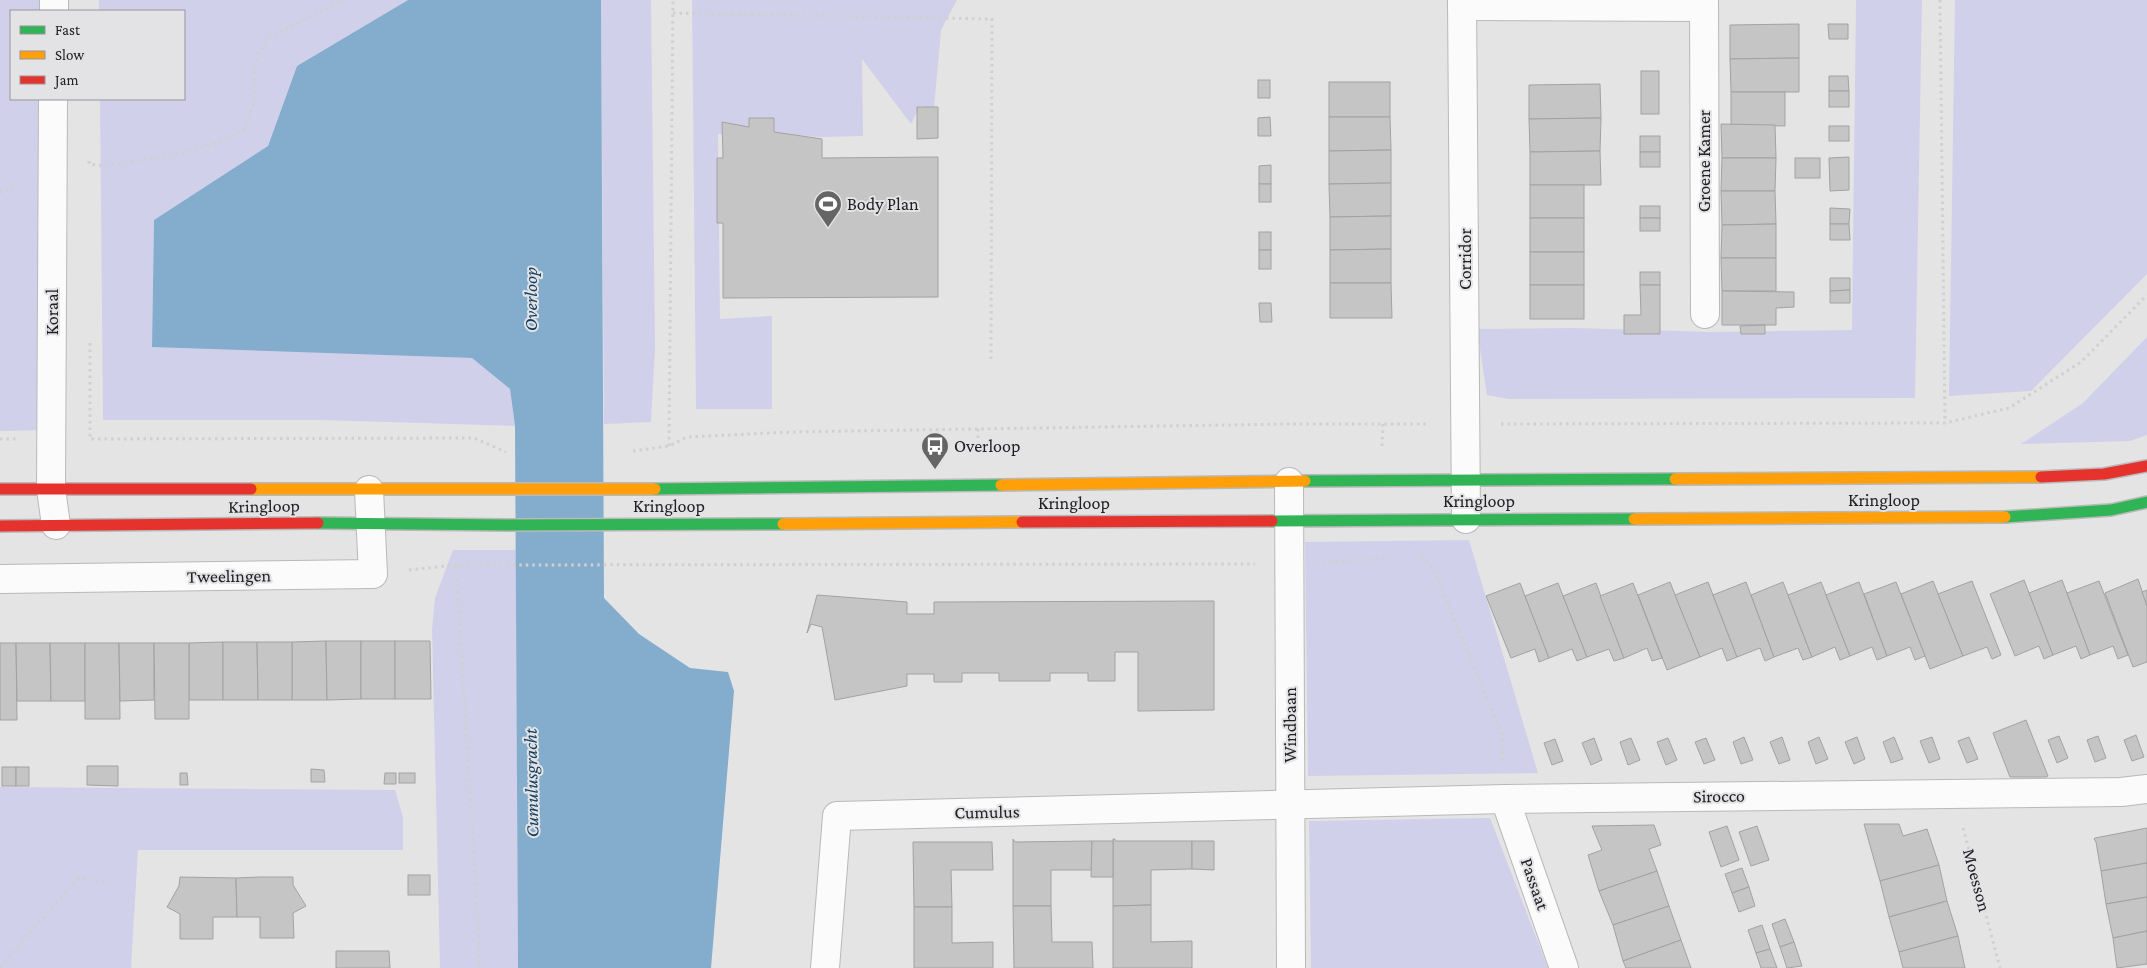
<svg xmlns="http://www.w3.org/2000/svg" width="2147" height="968" font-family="'Crimson Pro',serif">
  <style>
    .green { fill: #d1d0ea }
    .water { fill: #84accd }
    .building { fill: #c5c5c5; stroke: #a2a2a2 }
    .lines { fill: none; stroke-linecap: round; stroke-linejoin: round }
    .street-casing { stroke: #b9b9ba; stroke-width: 30 }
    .fast-casing { stroke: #b9b9ba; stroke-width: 14 }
    .slow-casing { stroke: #b9b9ba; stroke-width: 14 }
    .jam-casing { stroke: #b9b9ba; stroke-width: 14 }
    .path { stroke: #d0d0d1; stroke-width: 3; stroke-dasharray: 2.5 4; stroke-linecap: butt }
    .street { stroke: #fbfbfb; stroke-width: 28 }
    .fast { stroke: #30b455; stroke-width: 11 }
    .slow { stroke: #ff9f0a; stroke-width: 11 }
    .jam { stroke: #e5322d; stroke-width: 11 }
    .labels { text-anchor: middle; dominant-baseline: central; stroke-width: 4; stroke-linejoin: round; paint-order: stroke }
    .street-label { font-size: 18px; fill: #202021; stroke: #e3e3e6 }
    .poi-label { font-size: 18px; fill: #202021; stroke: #e3e3e6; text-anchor: start }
    .water-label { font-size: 19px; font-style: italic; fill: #133f60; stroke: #e3e3e6 }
  </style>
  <rect width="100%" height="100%" fill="#e4e4e5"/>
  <g class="green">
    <polygon points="0,0 47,0 46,11 11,11 11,99 46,99 44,430 0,431"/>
    <polygon points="99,0 408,0 297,66 268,146 154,220 152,346 472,358 510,389 515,426 322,420 103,420 100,99 184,99 184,11 99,11"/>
    <polygon points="601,0 651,0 655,348 651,422 604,424"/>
    <polygon points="692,0 957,0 941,30 934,108 920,106 911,124 862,59 863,136 825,137 718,134 720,319 772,316 772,409 696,409"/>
    <polygon points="1856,0 1922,0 1915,398 1509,399 1487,395 1477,329 1575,328 1713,332 1852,330"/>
    <polygon points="1955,0 2147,0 2147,274 2031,391 1949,396"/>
    <polygon points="2147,337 2147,435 2130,441 2021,444 2083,403"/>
    <polygon points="1469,540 1538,773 1308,776 1305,542"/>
    <polygon points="453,550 516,550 518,968 440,968 432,629 435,598"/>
    <polygon points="0,787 395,790 403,817 403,850 138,850 131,968 0,968"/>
    <polygon points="1490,818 1548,968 1311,968 1309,821"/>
  </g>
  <polygon class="water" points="408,0 601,0 604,598 639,634 690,668 728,672 734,691 711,968 518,968 515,426 510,389 472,358 152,347 154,220 268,146 297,66"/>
  <g class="building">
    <polygon points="1799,24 1799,58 1730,59 1730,25"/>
    <polygon points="1828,24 1848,24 1848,39 1829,39"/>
    <polygon points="1799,58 1799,92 1731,92 1730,59"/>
    <rect x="1641" y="71" width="18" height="43"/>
    <polygon points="1829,76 1848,76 1849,91 1829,91"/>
    <rect x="1258" y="80" width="12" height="18"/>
    <rect x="1329" y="82" width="61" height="35"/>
    <polygon points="1600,84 1601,118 1529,119 1529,85"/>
    <rect x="1829" y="91" width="20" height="16"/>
    <polygon points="1731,92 1785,92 1785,126 1731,125"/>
    <polygon points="917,107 938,107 938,138 917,139"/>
    <polygon points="1270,117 1271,136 1258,136 1258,118"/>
    <polygon points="1329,117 1390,117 1391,150 1329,151"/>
    <polygon points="749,118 774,118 774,132 822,139 822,158 938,157 938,297 723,298 723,223 717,223 717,158 723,158 722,122 749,127"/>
    <polygon points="1601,118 1600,151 1530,152 1529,119"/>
    <polygon points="1721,124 1775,125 1776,158 1722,158"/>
    <rect x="1829" y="126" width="20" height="15"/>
    <rect x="1640" y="136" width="20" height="16"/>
    <polygon points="1391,150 1391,183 1329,184 1329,151"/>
    <polygon points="1600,151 1601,185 1530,185 1530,152"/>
    <rect x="1640" y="152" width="20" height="15"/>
    <polygon points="1849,157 1849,190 1830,191 1829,158"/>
    <polygon points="1722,158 1776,158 1775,191 1721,191"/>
    <rect x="1795" y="158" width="25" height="20"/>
    <polygon points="1271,165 1271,184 1259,184 1259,166"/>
    <polygon points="1391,183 1391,216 1330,217 1329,184"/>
    <rect x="1259" y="184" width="12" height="18"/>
    <rect x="1530" y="185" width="54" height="33"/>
    <polygon points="1721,191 1775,191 1776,224 1722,225"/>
    <rect x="1640" y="206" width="20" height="12"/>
    <polygon points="1830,208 1850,209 1849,224 1830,224"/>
    <polygon points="1391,216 1391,249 1330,250 1330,217"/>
    <rect x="1530" y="218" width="54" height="34"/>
    <rect x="1640" y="218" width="20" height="13"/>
    <polygon points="1776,224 1776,258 1721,258 1722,225"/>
    <polygon points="1830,224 1849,224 1850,240 1830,240"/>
    <rect x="1259" y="232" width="12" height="18"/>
    <polygon points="1391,249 1391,283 1330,283 1330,250"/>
    <rect x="1259" y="250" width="12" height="19"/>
    <rect x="1530" y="252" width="54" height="33"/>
    <polygon points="1721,258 1776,258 1776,291 1722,291"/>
    <rect x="1640" y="272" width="20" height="13"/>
    <polygon points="1830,278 1850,278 1850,290 1830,291"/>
    <polygon points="1330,283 1391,283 1392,318 1330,318"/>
    <rect x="1530" y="285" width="54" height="34"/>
    <polygon points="1640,285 1660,285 1660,334 1624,334 1624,315 1641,315"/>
    <polygon points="1850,290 1850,303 1830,303 1830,291"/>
    <polygon points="1722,291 1794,292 1794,307 1776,308 1776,325 1722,325"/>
    <polygon points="1259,303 1271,303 1272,322 1260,322"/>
    <polygon points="1765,325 1765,334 1741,334 1740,326"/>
    <polygon points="2138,579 2147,606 2147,662 2133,667 2105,593"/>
    <polygon points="2024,580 2053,655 2044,659 2039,646 2015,656 1990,594"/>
    <polygon points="2062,580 2090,655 2081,659 2076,646 2053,655 2029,593"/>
    <polygon points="1933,581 1963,656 1930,669 1901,594"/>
    <polygon points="1972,581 2001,655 1992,659 1987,647 1963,656 1938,594"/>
    <polygon points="2099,581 2128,655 2118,659 2113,646 2090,655 2067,593"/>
    <polygon points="1670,582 1700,657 1667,670 1638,595"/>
    <polygon points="1708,582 1737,657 1727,661 1722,648 1700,657 1675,595"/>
    <polygon points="1746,582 1774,657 1765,661 1760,648 1737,657 1713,595"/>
    <polygon points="1783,582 1812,657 1803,660 1798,648 1774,657 1751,595"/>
    <polygon points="1821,582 1850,656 1840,660 1835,647 1812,657 1788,595"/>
    <polygon points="1859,582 1887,656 1877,660 1872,647 1850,656 1826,595"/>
    <polygon points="1896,582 1925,656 1915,660 1910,647 1887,656 1864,594"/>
    <polygon points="1520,583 1549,658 1539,662 1535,649 1511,658 1486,596"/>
    <polygon points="1558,583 1587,657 1577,661 1572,649 1549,658 1525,596"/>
    <polygon points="1596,583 1624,658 1614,661 1609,649 1587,657 1563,596"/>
    <polygon points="1633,583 1662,658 1652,661 1647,648 1624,658 1600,596"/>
    <polygon points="2147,590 2147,606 2142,592"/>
    <polygon points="817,595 907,602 907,614 934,614 934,602 1214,601 1214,710 1138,711 1138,652 1115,652 1115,681 1088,681 1088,673 1050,673 1050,681 999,681 999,673 962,673 962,682 934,682 934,674 907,674 907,686 835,700 822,627 811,624 807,633"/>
    <polygon points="326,641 327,700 292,700 292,642"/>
    <polygon points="326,641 361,641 361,699 327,700"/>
    <rect x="361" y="641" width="34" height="58"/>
    <polygon points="395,641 430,641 431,699 395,699"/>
    <polygon points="223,642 223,700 189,700 189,643"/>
    <polygon points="223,642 257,642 258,700 223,700"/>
    <polygon points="257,642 292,642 292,700 258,700"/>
    <polygon points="0,643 16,643 17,720 0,720"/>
    <polygon points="16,643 50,643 51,701 17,701"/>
    <polygon points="50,643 85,643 85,701 51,701"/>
    <polygon points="85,643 119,643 120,719 85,719"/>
    <polygon points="119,643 154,643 154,700 120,701"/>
    <polygon points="154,643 189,643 189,719 155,719"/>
    <polygon points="2026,720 2048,776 2046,777 2010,777 1993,733"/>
    <polygon points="2136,735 2144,757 2132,761 2124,740"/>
    <polygon points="2059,736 2068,758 2057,763 2048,740"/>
    <polygon points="2098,736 2106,758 2095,762 2087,740"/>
    <polygon points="1744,737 1753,760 1741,764 1733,742"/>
    <polygon points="1782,737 1790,760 1779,764 1770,742"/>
    <polygon points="1819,737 1828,759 1816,764 1808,742"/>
    <polygon points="1857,737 1865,759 1854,764 1845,742"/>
    <polygon points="1894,737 1903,759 1891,763 1883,742"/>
    <polygon points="1932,737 1940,759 1929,763 1920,741"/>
    <polygon points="1969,737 1978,759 1967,763 1958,741"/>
    <polygon points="1594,738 1602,760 1591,765 1582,743"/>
    <polygon points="1631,738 1640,760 1628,765 1620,742"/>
    <polygon points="1668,738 1677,760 1666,765 1657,742"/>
    <polygon points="1706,738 1715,760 1704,764 1695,742"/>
    <polygon points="1555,739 1563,761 1552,765 1544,743"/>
    <polygon points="87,766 118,766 118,786 87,785"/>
    <rect x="2" y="767" width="14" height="19"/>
    <rect x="16" y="767" width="13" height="19"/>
    <polygon points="311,769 324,770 325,782 311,782"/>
    <polygon points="180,773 187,773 188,785 180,785"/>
    <polygon points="385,773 396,773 396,784 384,784"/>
    <rect x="399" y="773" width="16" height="10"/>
    <polygon points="1864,824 1899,824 1903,836 1927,829 1939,865 1880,881"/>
    <polygon points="1654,825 1661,845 1649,849 1657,871 1599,891 1588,855 1602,850 1592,826"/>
    <polygon points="1727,826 1739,860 1721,867 1709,832"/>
    <polygon points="1757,826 1769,860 1751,866 1739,832"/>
    <polygon points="2147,828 2147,863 2101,871 2096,842 2094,839 2095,838"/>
    <polygon points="1013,839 1015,842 1092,841 1092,870 1051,870 1051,906 1013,906"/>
    <polygon points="1113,839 1115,839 1115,841 1192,841 1192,869 1151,870 1151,905 1113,906"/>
    <polygon points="1092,841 1113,841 1113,877 1091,877"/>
    <polygon points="1192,841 1214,841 1214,870 1192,869"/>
    <polygon points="913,842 992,842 993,870 951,870 952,907 914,907"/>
    <polygon points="2147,863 2147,897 2106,904 2101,871"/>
    <polygon points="1939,865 1947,901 1889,917 1880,881"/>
    <polygon points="1742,868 1749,887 1732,893 1725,874"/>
    <polygon points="1657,871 1669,906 1613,925 1599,891"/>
    <rect x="408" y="875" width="22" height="20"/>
    <polygon points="180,877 236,878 237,917 213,917 213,939 180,939 180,914 167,907 179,886"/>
    <polygon points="260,877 293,877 293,885 306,906 293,913 294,938 260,938 260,917 237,917 236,878"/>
    <polygon points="1749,887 1755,906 1739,912 1732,893"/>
    <polygon points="2147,897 2147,931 2113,938 2106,904"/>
    <polygon points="1947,901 1958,936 1899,952 1889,917"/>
    <polygon points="1151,905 1151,942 1192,941 1192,968 1113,968 1113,906"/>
    <polygon points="1013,906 1051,906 1052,942 1092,942 1093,968 1014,968"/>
    <polygon points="1669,906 1681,940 1623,961 1613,925"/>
    <polygon points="914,907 952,907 952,943 993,942 993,968 914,968"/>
    <polygon points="1785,919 1794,942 1780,947 1772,924"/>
    <polygon points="1762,925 1770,949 1756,953 1748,930"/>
    <polygon points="2147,931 2147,964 2117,968 2113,938"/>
    <polygon points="1958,936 1965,968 1903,968 1899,952"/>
    <polygon points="1681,940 1691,968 1626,968 1623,961"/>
    <polygon points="1794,942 1802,966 1787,968 1780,947"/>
    <polygon points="1770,949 1777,968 1761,968 1756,953"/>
    <polygon points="336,951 389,951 390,968 336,968"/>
  </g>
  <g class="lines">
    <g class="street-casing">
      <g id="street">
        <polyline points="1462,0 1466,519"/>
        <polyline points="1704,0 1705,314"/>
        <polyline points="1462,6 1704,7"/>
        <polyline points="54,11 54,0"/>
        <polyline points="53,99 51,489 56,525"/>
        <polyline points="1289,482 1291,968"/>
        <polyline points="0,579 373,574 369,490"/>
        <polyline points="1505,799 1564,968"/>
        <polyline points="825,968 837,816 1505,799 2121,792 2147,789"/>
      </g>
    </g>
    <g class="fast-casing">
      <g id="fast">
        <polyline points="1305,481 1675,479"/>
        <polyline points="655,489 1001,485"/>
        <polyline points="2005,517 2111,510 2147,502"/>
        <polyline points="1272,521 1634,519"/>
        <polyline points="318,523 507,525 783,524"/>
      </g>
    </g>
    <g class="slow-casing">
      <g id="slow">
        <polyline points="1675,479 2041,477"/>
        <polyline points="1001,485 1305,481"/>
        <polyline points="251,489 655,489"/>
        <polyline points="1634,519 2005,517"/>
        <polyline points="783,524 1022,522"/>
      </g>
    </g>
    <g class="jam-casing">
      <g id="jam">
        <polyline points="2041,477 2104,474 2147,466"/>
        <polyline points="0,489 251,489"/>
        <polyline points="1022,522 1272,521"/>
        <polyline points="0,526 318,523"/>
      </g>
    </g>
    <g class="path">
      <polyline points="1940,0 1945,423"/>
      <polyline points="673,13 992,19 991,360"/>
      <polyline points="89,161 89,164 105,166 169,156 216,143 243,130 254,103 254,70 258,53 269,38 342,0"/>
      <polyline points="0,193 17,185"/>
      <polyline points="90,343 90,439 474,438 506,452"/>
      <polyline points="1501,424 1945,423 2009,408 2081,362 2147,295"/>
      <polyline points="0,439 17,439"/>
      <polyline points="669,446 673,0"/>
      <polyline points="1382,446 1383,424"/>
      <polyline points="633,451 669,446 687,437 790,432 1288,424 1429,424"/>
      <polyline points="978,451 978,429"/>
      <polyline points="1421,557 1423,557 1434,570 1502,735 1503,763"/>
      <polyline points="1323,562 1387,559"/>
      <polyline points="456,565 479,936 479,968"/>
      <polyline points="409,570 456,565 505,565 1255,564"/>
      <polyline points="1963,828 2000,968"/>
      <polyline points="0,967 78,878 104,881"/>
    </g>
    <use href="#street" class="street"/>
    <use href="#fast" class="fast"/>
    <use href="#slow" class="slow"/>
    <use href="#jam" class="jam"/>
  </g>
  <defs>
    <g id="stadium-pin" transform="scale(1.4375)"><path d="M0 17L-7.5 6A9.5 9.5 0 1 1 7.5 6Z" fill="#656566" stroke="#e3e3e6"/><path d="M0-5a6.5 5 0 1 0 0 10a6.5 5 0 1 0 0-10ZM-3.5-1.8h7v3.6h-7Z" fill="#fff"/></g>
    <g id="bus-pin" transform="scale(1.4375)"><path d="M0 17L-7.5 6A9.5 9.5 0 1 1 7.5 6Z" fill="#656566" stroke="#e3e3e6"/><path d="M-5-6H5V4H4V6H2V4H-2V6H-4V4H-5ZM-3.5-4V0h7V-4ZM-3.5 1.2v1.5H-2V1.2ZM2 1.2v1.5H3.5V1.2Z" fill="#fff"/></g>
  </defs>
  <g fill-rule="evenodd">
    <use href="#stadium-pin" x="828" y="204"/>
    <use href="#bus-pin" x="935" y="446"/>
  </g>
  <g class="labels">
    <g class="street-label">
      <text transform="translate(1704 161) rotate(-90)">Groene Kamer</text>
      <text transform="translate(1465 259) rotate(-90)">Corridor</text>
      <text transform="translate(52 312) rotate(-90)">Koraal</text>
      <text x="1884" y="500">Kringloop</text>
      <text x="1479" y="501">Kringloop</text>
      <text x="1074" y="503">Kringloop</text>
      <text transform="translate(264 506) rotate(-1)">Kringloop</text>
      <text x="669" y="506">Kringloop</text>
      <text transform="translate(229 576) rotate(-1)">Tweelingen</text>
      <text transform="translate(1290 725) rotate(-90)">Windbaan</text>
      <text transform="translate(1719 796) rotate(-1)">Sirocco</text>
      <text transform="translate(987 812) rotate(-1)">Cumulus</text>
      <text transform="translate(1977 880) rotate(75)">Moesson</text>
      <text transform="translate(1535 884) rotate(71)">Passaat</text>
    </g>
    <g class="poi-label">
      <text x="847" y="204">Body Plan</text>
      <text x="954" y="446">Overloop</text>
    </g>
    <g class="water-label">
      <text transform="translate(530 299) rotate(-90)">Overloop</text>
      <text transform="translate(531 783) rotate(-91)">Cumulusgracht</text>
    </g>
  </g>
  <rect x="10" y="10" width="175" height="90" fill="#e3e3e6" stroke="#959597"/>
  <rect x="20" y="26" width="25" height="8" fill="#30b455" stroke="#959597"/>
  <text x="55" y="35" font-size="15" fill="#202021">Fast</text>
  <rect x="20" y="51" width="25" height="8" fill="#ff9f0a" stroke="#959597"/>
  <text x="55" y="60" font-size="15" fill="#202021">Slow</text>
  <rect x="20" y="76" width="25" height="8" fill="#e5322d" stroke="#959597"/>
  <text x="55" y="85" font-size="15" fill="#202021">Jam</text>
</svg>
